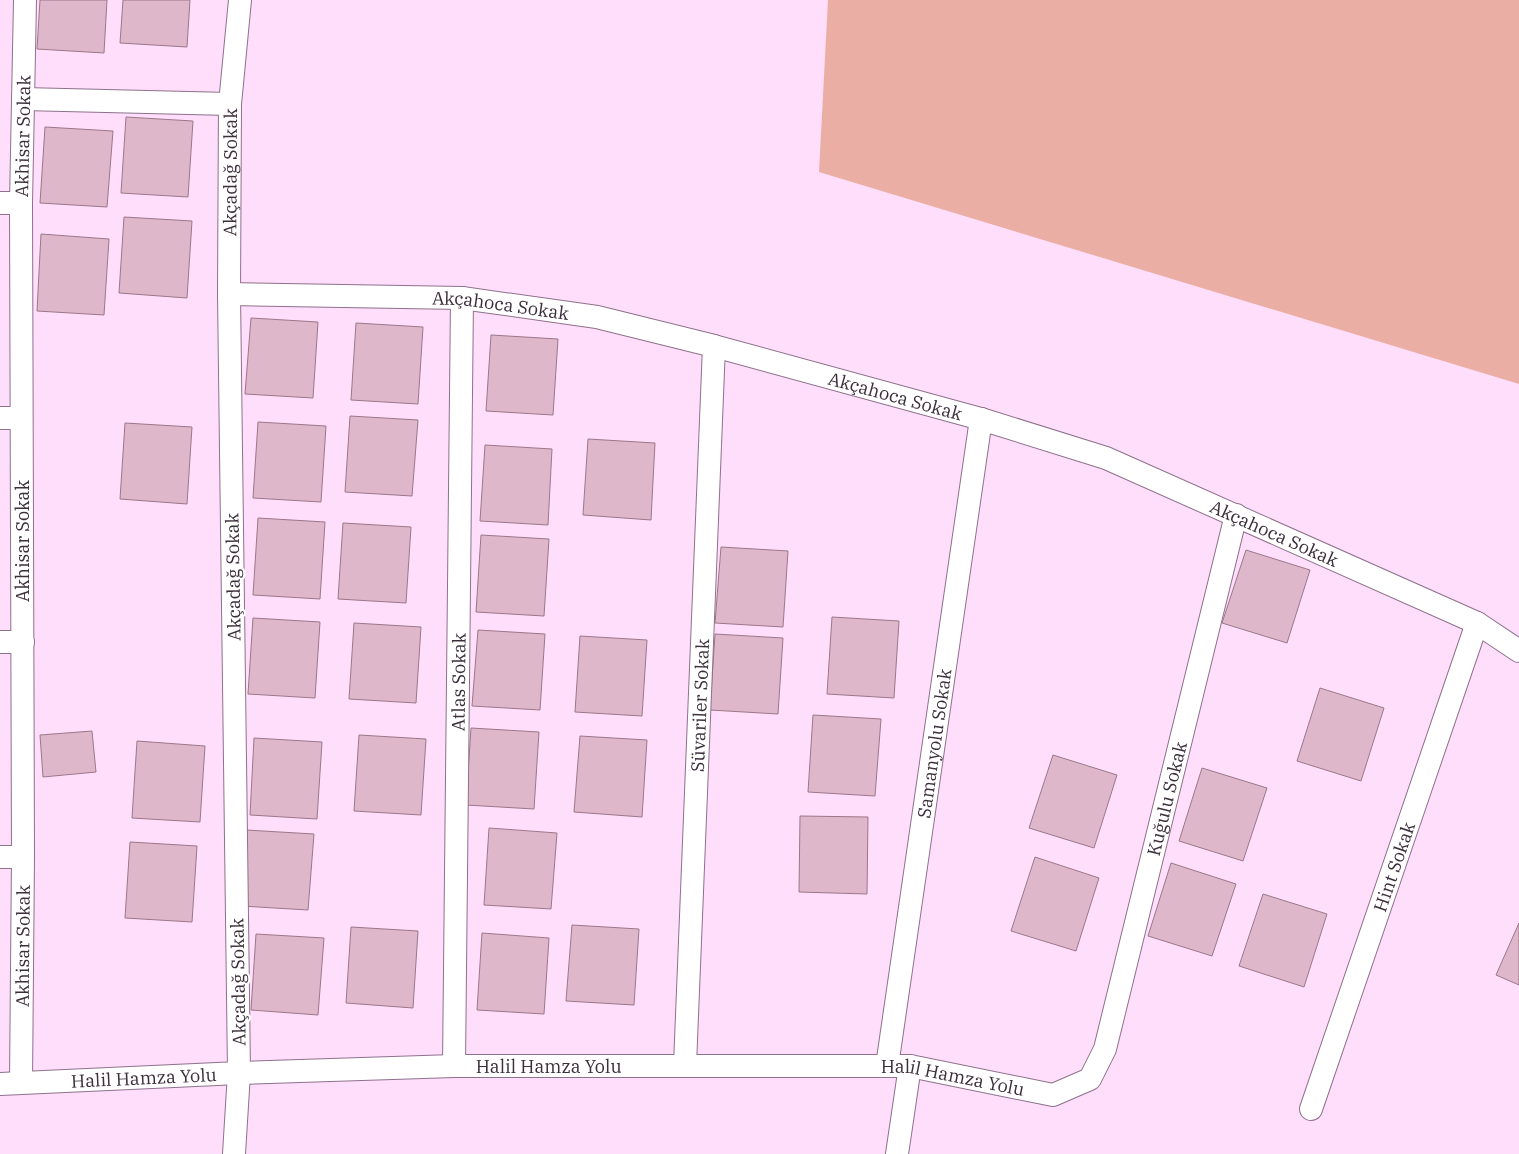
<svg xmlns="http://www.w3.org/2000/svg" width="1519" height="1154" font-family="'IBM Plex Serif',serif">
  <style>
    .green { fill: #ebaea4 }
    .building { fill: #dfb7ca; stroke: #9c7789 }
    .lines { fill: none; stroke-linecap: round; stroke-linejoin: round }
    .street-casing { stroke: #8e718b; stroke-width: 24 }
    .street { stroke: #fff; stroke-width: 22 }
    .labels { text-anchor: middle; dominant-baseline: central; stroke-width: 4.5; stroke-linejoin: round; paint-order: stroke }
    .street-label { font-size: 18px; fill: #3b2f3a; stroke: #fff }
  </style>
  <rect width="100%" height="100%" fill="#fedefb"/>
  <polygon class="green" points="828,0 1519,0 1519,384 819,172"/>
  <g class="building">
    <polygon points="40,0 107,0 104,53 37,49"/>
    <polygon points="123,0 190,0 187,47 120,43"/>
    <polygon points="126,117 193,121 188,197 121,193"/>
    <polygon points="45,127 113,131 107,207 40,203"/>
    <polygon points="124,217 192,221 187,298 119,293"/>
    <polygon points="41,234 109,239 104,315 37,311"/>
    <polygon points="251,318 318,322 313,398 245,394"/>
    <polygon points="356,323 423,327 418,404 351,400"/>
    <polygon points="491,335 558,339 553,415 486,411"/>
    <polygon points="350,416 418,420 412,496 345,492"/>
    <polygon points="258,422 326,426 321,502 253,498"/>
    <polygon points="125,423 192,427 187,504 120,499"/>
    <polygon points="588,439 655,443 651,520 583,515"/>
    <polygon points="485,445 552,449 548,525 480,521"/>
    <polygon points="258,518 325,522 320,599 253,595"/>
    <polygon points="343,523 411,527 406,603 338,599"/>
    <polygon points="481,535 549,539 544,616 476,612"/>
    <polygon points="721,547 788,551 783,627 715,623"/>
    <polygon points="1246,550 1310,570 1287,643 1222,623"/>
    <polygon points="832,617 899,621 894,698 827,694"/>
    <polygon points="253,618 320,622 315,698 248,694"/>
    <polygon points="354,623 421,627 416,703 349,699"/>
    <polygon points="478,630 545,634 540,710 472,706"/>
    <polygon points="715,634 783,638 778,714 710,710"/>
    <polygon points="580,636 647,640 642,716 575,712"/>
    <polygon points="1320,688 1384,708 1361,781 1297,761"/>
    <polygon points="813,715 881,719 875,796 808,792"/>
    <polygon points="471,728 539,732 534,809 466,805"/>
    <polygon points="92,731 96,772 43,777 40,735"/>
    <polygon points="359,735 426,739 421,815 354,811"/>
    <polygon points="580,736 647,740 642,817 574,812"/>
    <polygon points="254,738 322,742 317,819 250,815"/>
    <polygon points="137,741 205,746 200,822 132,818"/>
    <polygon points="1053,755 1117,775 1094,848 1029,828"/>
    <polygon points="1202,768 1267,788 1243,861 1179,841"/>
    <polygon points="800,816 868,817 867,894 799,892"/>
    <polygon points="489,828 557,833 551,909 484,905"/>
    <polygon points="246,830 314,834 308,910 241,906"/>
    <polygon points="130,842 197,846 192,922 125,918"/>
    <polygon points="1035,857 1099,878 1076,951 1011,931"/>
    <polygon points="1171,863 1236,884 1212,956 1148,936"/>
    <polygon points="1263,894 1327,914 1304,987 1239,966"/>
    <polygon points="1519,923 1519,985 1496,975"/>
    <polygon points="572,925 639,929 634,1005 566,1001"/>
    <polygon points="351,927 418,931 413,1008 346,1003"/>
    <polygon points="482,933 549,938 544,1014 477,1010"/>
    <polygon points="256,934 324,938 318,1015 251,1010"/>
  </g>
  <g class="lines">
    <g class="street-casing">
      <g id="street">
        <polyline points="23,99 230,104"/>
        <polyline points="0,203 21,203"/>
        <path id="s1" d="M229 294 462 298 597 317 714 346 981 419 1106 458 1477 623 1519 651"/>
        <polyline points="0,418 21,418"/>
        <polyline points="0,642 23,642"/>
        <polyline points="0,857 23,857"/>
        <path id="s2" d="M685 1065 714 346"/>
        <path id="s3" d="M454 1066 462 298"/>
        <path id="s4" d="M887 1066 981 419"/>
        <path id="s5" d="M21 1082 23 857 21 203 25 0"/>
        <path id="s6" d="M0 1084 239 1073 454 1066H910L1053 1095 1090 1079 1105 1049 1236 515"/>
        <path id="s7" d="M1311 1109 1477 623"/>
        <path id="s8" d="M234 1154 239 1073 229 294 230 104 240 0"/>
        <polyline points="897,1154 910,1066"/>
      </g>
    </g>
    <use href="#street" class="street"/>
  </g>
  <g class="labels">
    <g class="street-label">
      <text stroke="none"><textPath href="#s5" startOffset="946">Akhisar Sokak</textPath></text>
      <text stroke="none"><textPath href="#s8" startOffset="982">Akçadağ Sokak</textPath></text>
      <text stroke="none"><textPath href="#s1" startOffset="272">Akçahoca Sokak</textPath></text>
      <text stroke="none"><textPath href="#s1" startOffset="678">Akçahoca Sokak</textPath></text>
      <text stroke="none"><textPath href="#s1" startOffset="1082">Akçahoca Sokak</textPath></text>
      <text transform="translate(22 541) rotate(-90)">Akhisar Sokak</text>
      <text transform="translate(233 577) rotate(-91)">Akçadağ Sokak</text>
      <text stroke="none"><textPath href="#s3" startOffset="384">Atlas Sokak</textPath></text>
      <text stroke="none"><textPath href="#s2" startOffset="360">Süvariler Sokak</textPath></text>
      <text stroke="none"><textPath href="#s4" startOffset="326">Samanyolu Sokak</textPath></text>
      <text stroke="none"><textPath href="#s6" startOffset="1388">Kuğulu Sokak</textPath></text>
      <text stroke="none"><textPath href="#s7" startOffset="256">Hint Sokak</textPath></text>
      <text stroke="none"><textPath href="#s5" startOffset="136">Akhisar Sokak</textPath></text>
      <text transform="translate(238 982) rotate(-91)">Akçadağ Sokak</text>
      <text stroke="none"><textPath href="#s6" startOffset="549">Halil Hamza Yolu</textPath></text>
      <text stroke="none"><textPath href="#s6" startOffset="144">Halil Hamza Yolu</textPath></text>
      <text stroke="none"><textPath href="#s6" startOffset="954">Halil Hamza Yolu</textPath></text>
    </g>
  </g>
</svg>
